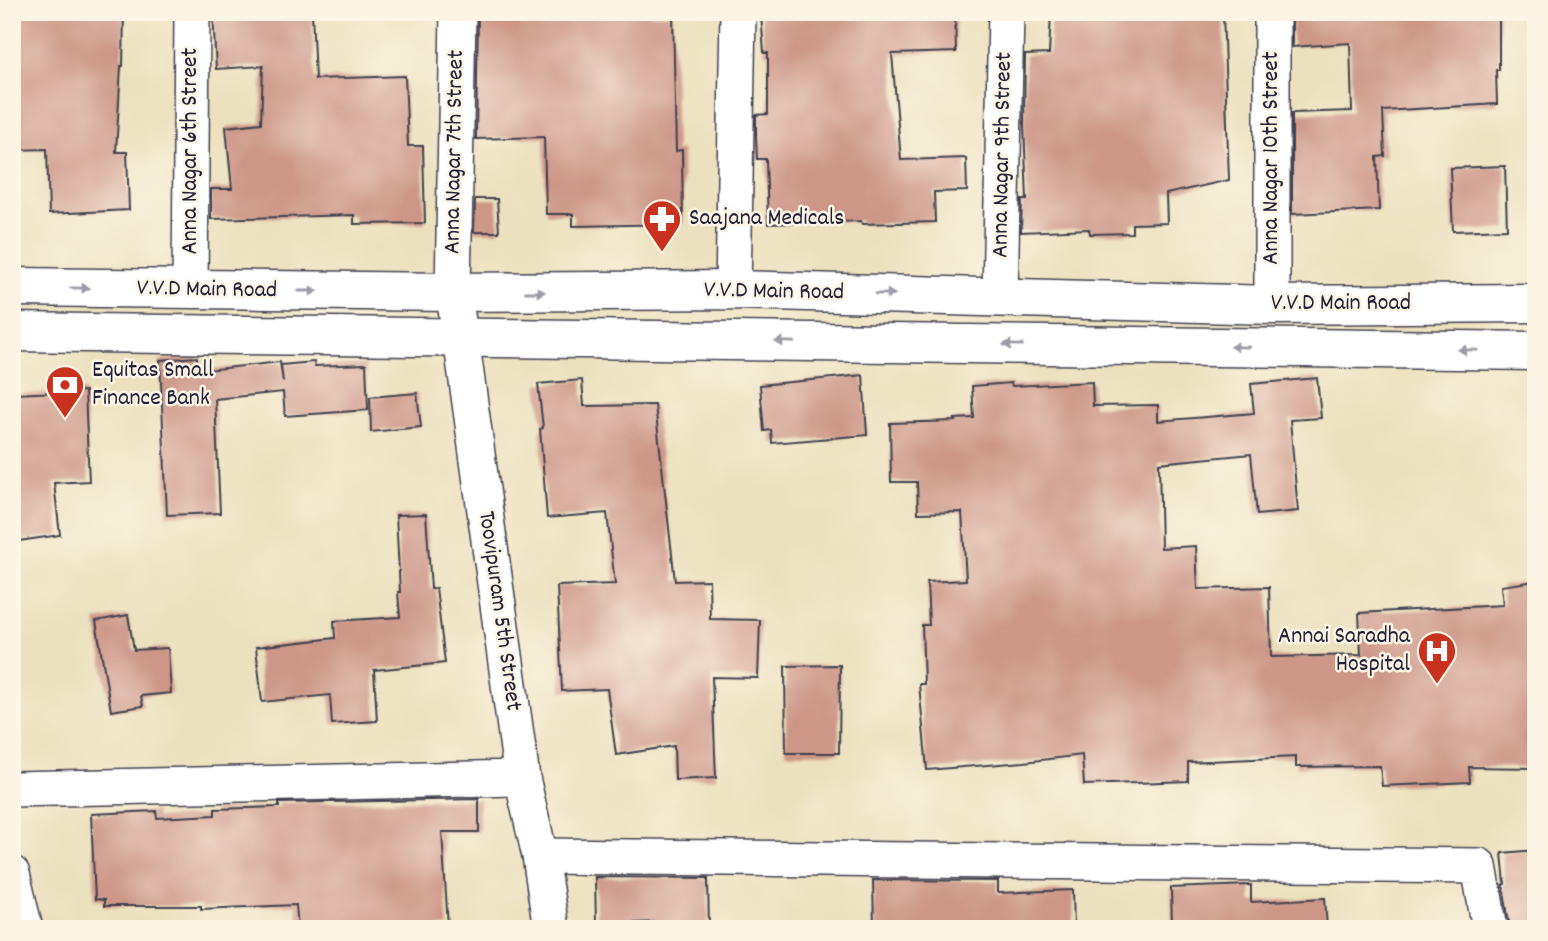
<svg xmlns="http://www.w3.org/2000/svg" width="1548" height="941" font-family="Dekko,sans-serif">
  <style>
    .building { fill: #cd9687 }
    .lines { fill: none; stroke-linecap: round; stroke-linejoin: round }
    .minor-casing { stroke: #403f4f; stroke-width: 38 }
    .secondary-casing { stroke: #403f4f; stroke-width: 41 }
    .minor { stroke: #fff; stroke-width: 35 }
    .secondary { stroke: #fff; stroke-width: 38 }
    .oneway { fill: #9c9ca7 }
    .labels { text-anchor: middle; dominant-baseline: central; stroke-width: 5; stroke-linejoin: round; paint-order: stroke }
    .street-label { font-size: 24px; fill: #22223b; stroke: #fcf5e5 }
    .poi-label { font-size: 24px; fill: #22223b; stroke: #fcf5e5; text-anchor: start }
  </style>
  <rect width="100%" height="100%" fill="#fcf5e5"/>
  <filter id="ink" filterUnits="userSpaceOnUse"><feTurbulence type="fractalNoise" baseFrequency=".0143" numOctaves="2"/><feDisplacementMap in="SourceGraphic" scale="14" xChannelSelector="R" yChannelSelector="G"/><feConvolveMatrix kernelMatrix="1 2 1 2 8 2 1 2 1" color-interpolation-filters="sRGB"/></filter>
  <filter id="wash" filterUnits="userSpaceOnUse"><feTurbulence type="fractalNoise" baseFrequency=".00686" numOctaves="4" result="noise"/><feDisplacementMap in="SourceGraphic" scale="28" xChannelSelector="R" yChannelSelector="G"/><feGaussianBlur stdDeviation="1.57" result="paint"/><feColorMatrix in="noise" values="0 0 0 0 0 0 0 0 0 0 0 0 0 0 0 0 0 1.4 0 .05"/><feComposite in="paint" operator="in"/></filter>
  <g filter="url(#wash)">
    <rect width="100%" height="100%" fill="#ebe1be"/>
    <g id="blocks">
      <g class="building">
        <polygon points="12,12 124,12 123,66 121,66 116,152 127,152 129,210 49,214 47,149 12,150"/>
        <polygon points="213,12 312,12 315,79 405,76 408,146 423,146 425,223 354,224 354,215 211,219 211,189 232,189 226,127 261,123 263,66 216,69"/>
        <polygon points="478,12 574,12 574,15 673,14 676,151 682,150 683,224 573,226 573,214 546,214 544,137 476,139"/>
        <polygon points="781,12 955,12 956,52 892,54 901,160 966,158 967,191 934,192 935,222 862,224 861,221 768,224 766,159 757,159 756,137 756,115 768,114 768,53 764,53 761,14"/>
        <polygon points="1051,12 1223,12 1229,180 1166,194 1167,223 1132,224 1132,233 1090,234 1089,229 1021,232 1022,200 1027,200 1024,124 1025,55 1049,54"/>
        <polygon points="1292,12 1499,12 1499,70 1496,70 1497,104 1383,111 1385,156 1377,157 1379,210 1292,214 1292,113 1352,111 1350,43 1292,47"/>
        <polygon points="1505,166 1507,229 1453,231 1450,168"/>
        <polygon points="475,199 497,199 499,232 474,232"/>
        <polygon points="197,357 198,371 280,362 283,382 281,365 314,362 315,366 366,364 368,410 285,416 283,392 215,399 220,513 167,515 160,360"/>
        <polygon points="863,375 867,435 772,443 771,430 764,431 760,385"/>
        <polygon points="1317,378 1321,418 1290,420 1298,511 1257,515 1251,454 1159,463 1161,548 1196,546 1198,589 1269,587 1271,657 1361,655 1359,613 1503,605 1501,586 1536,581 1536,768 1469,767 1470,782 1382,786 1380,766 1296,767 1296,757 1188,762 1188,781 1084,785 1082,755 1024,762 927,770 919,684 924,684 922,625 929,625 927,582 966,580 962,512 918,513 917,482 891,482 890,423 956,421 955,419 974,418 972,386 1011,383 1012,386 1092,382 1093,406 1158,405 1158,421 1254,413 1251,384"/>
        <polygon points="582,380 584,406 655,405 675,581 709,580 710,619 760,620 758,678 712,677 716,778 675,780 674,746 616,755 607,689 562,691 557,586 615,584 607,513 547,518 540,429 543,428 538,384"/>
        <polygon points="85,391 89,481 54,483 60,535 12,542 12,394"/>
        <polygon points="417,393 421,427 371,432 370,397"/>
        <polygon points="426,514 431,589 436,588 445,663 374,670 377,721 332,724 330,695 262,702 256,647 335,638 334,621 400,617 398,592 400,592 396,515"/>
        <polygon points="128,615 134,650 168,648 171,693 141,696 143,706 111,711 96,621"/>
        <polygon points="840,665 839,753 786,753 785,666"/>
        <polygon points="479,799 479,832 442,832 448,927 416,929 298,929 296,905 201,909 201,906 104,906 104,900 95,899 91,814 156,811 157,818 215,815 215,809 279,807 279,803"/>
        <polygon points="1536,850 1536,929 1510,929 1503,885 1505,884 1502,853"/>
        <polygon points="595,877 708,878 709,929 671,929 671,922 596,924"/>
        <polygon points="873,880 998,881 998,893 1073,890 1074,929 874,929"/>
        <polygon points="1251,885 1251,902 1325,898 1327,929 1172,929 1171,888"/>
      </g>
    </g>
  </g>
  <g filter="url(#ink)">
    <use href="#blocks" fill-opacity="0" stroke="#403f4f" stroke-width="2"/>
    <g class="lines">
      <g class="minor-casing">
        <g id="minor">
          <polyline points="458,12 453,292 461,338 522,778 540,856 551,929"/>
          <polyline points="1272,12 1272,305"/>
          <polyline points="190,290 192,12"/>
          <polyline points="733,290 738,12"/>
          <polyline points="1000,297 1006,12"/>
          <polyline points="12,789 522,778"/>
          <polyline points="540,856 1479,866 1490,929"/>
          <polyline points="12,874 25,929"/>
        </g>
      </g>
      <g class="secondary-casing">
        <g id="secondary">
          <polyline points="12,287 453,292 733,290 1272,305 1536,303"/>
          <polyline points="12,332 1536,351"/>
        </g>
      </g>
      <use href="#minor" class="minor"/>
      <use href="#secondary" class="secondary"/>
    </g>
    <defs><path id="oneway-solid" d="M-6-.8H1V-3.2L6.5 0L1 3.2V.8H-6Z" transform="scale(1.75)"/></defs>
    <g class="oneway">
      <use href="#oneway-solid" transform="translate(80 288) rotate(1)"/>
      <use href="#oneway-solid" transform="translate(308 291)"/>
      <use href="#oneway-solid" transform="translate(535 292)"/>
      <use href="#oneway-solid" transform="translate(885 294) rotate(1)"/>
      <use href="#oneway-solid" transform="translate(785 342) rotate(-179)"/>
      <use href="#oneway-solid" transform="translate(1013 345) rotate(-179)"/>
      <use href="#oneway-solid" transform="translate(1240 347) rotate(-179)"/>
      <use href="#oneway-solid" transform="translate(1468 350) rotate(-179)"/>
    </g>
  </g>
  <defs>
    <g id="pharmacy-pin" transform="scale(2.0125)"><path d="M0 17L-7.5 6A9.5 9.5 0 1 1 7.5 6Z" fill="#c8321e" stroke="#fcf5e5"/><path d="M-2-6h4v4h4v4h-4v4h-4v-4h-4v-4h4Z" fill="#fff"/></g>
    <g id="bank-pin" transform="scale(2.0125)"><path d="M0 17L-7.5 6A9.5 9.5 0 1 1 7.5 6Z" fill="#c8321e" stroke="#fcf5e5"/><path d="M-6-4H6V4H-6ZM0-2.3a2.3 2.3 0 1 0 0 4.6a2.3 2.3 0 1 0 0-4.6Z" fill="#fff"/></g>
    <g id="hospital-pin" transform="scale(2.0125)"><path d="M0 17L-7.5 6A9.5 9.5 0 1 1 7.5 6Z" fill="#c8321e" stroke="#fcf5e5"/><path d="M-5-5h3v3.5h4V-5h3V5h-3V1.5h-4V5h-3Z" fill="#fff"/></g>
  </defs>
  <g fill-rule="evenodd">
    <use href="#pharmacy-pin" x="662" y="219"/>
    <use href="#bank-pin" x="65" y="385"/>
    <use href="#hospital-pin" x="1437" y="651"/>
  </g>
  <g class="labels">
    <g class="street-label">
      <text transform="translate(191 151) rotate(-90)">Anna Nagar 6th Street</text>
      <text transform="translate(455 152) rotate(-89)">Anna Nagar 7th Street</text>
      <text transform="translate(1003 155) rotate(-89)">Anna Nagar 9th Street</text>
      <text transform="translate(1272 158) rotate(-90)">Anna Nagar 10th Street</text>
      <text transform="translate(207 290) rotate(1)">V.V.D Main Road</text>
      <text transform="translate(774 292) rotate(1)">V.V.D Main Road</text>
      <text x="1341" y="304">V.V.D Main Road</text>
      <text transform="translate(499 611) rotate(82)">Toovipuram 5th Street</text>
    </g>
    <g class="poi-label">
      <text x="689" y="219">Saajana Medicals</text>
      <text x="92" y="371">Equitas Small<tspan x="92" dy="28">Finance Bank</tspan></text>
      <text x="1410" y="637" text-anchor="end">Annai Saradha<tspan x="1410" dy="28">Hospital</tspan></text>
    </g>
  </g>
  <rect width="1548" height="941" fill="none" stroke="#fcf5e5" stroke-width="42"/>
</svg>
